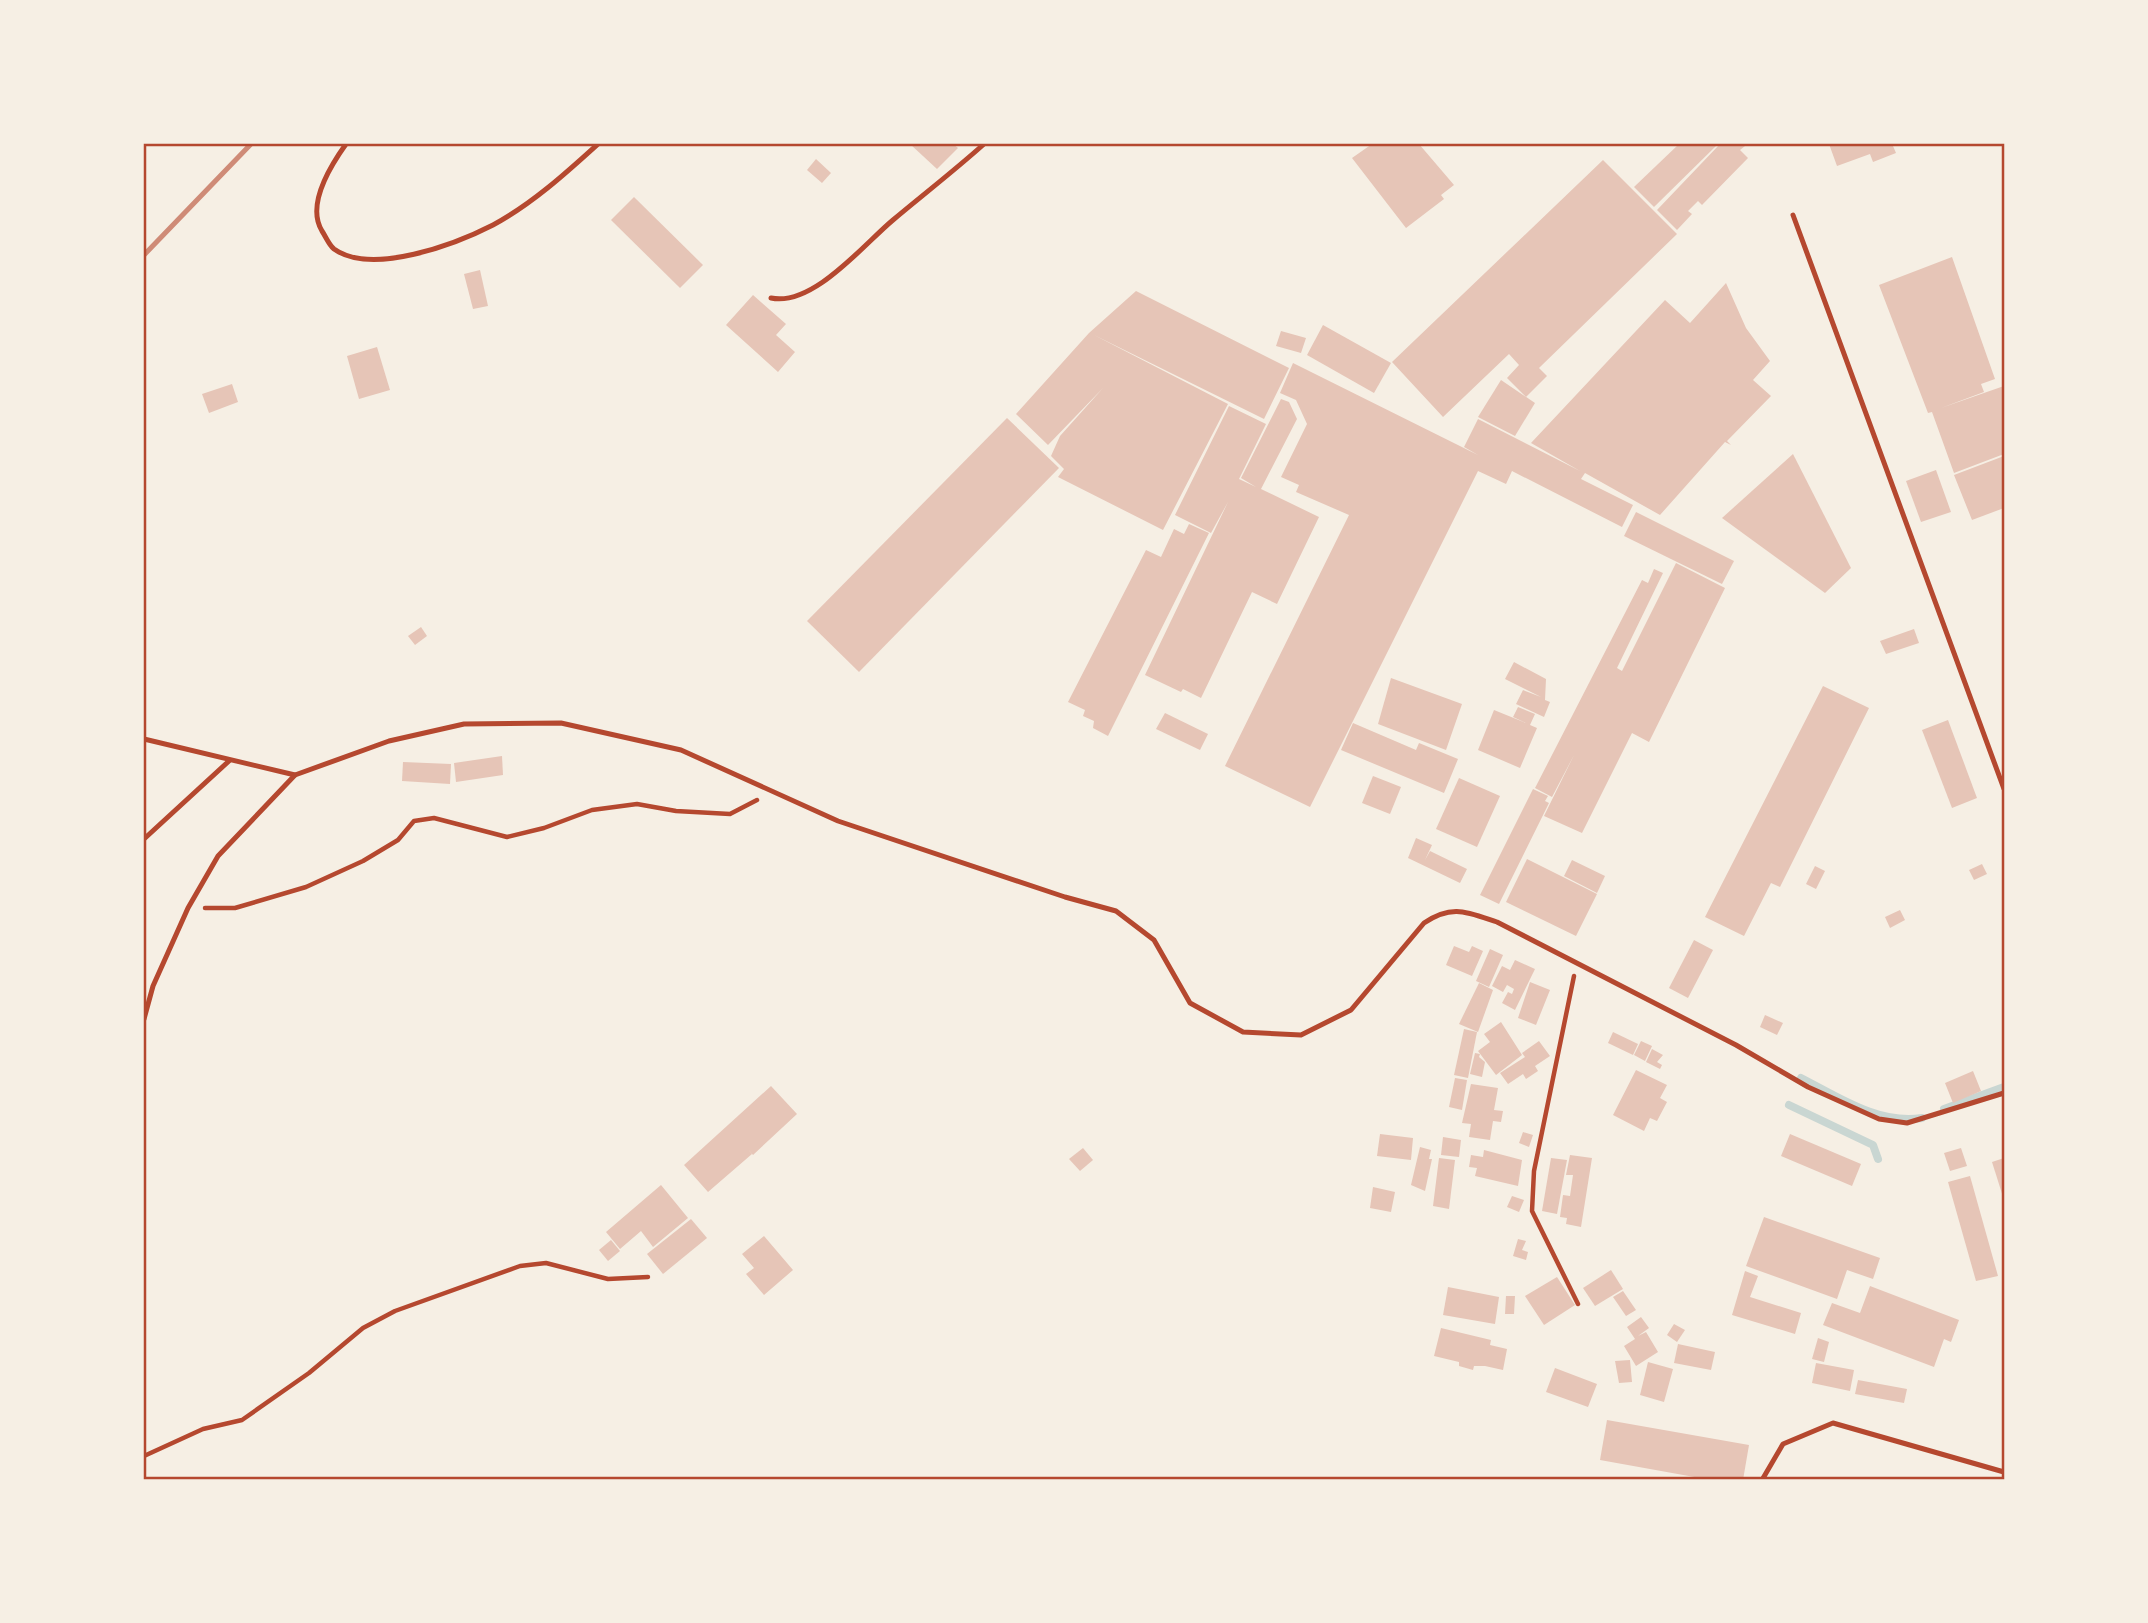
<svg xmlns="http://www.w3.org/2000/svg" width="2148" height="1623" font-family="'Fira Sans Condensed',sans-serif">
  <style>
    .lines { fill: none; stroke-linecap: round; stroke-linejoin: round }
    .stream { stroke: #c9d6d2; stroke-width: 8 }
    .building { fill: #e6c5b7 }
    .path { stroke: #b5482f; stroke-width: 4.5 }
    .service { stroke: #b5482f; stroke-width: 5 }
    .rail { stroke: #cf8b77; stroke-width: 5 }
    .neatline { fill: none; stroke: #b5482f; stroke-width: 2.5 }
  </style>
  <rect width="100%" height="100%" fill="#f6efe4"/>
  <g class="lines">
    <g class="stream">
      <path d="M1801 1078C1838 1097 1879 1125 1922 1118"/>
      <polyline points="1789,1105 1873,1145 1878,1159"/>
      <polyline points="1944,1109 2004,1087"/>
    </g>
  </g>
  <g class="building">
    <polygon points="910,144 953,144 958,148 937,169"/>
    <polygon points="1372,144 1419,144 1454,185 1441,195 1444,199 1406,228 1352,158"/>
    <polygon points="1679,144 1713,144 1716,146 1654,207 1634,187"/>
    <polygon points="1720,144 1742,144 1745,146 1740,150 1748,158 1702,205 1698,201 1688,211 1692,214 1677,230 1657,210"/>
    <polygon points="1829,144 1899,144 1893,146 1896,153 1873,162 1870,154 1837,166"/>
    <polygon points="816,159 831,173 822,183 807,170"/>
    <polygon points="1603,160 1677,234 1539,368 1547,376 1526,397 1507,378 1519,365 1509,354 1443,417 1392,362"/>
    <polygon points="634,197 703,265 680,288 611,220"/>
    <polygon points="1952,257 1995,379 1981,384 1984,392 1941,408 2004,386 2004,454 1954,473 1932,412 1928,413 1879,285"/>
    <polygon points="480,270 488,306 473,309 464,274"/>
    <polygon points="1726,283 1746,328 1770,361 1753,380 1771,396 1727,441 1731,445 1725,442 1660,515 1585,473 1581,479 1633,505 1622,527 1512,471 1506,484 1478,471 1310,807 1225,766 1349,515 1296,492 1299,485 1281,477 1307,424 1296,400 1280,393 1293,363 1478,455 1464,447 1478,419 1580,471 1531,443 1665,300 1690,323"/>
    <polygon points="1136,291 1289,368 1264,419 1094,335 1228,404 1163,530 1058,477 1064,469 1051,456 1060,436 1103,388 1048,445 1016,414 1089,333"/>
    <polygon points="753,295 786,324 776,335 795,352 778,372 726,325"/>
    <polygon points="1323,325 1391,363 1374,393 1307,355"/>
    <polygon points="1281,331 1306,338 1301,353 1276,346"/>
    <polygon points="377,347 390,390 359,399 347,356"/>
    <polygon points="1501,380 1535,403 1515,436 1478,417"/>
    <polygon points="232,384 238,402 209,413 202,394"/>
    <polygon points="1281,399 1289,402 1297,419 1261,489 1319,517 1277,604 1252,592 1201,698 1183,689 1181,692 1145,675 1228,502 1211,533 1175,515 1229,406 1266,424 1239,479 1256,487 1241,478"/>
    <polygon points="1007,418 1059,468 859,672 807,621"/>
    <polygon points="1793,454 1851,568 1825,593 1722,518"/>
    <polygon points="2004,456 2004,508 1972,520 1954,475"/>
    <polygon points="1936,470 1951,512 1921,522 1906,481"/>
    <polygon points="1636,512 1734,561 1722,584 1624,536"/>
    <polygon points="1189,524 1209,533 1108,736 1093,728 1094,721 1083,716 1085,710 1068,702 1146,550 1161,557 1174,529 1184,534"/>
    <polygon points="1676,563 1725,588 1649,742 1632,733 1582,833 1544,816 1574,755 1552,797 1535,788 1642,580 1648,583 1654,569 1663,573 1617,668 1622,671"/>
    <polygon points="421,627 427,636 415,645 408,636"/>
    <polygon points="1914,629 1919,643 1886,654 1880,641"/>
    <polygon points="1514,662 1546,679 1545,700 1550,702 1544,717 1516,704 1523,690 1541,697 1505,679"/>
    <polygon points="1391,678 1462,704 1446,750 1378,724"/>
    <polygon points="1823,686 1869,708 1780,887 1771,883 1744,936 1705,917"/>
    <polygon points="1518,707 1535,714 1530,725 1537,728 1520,768 1478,750 1494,710 1526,723 1513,717"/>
    <polygon points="1165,713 1208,734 1200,750 1156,729"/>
    <polygon points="1948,720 1977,798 1952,808 1922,730"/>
    <polygon points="1353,723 1416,750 1419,743 1458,759 1444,793 1341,750"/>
    <polygon points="502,756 503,775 456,782 454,763"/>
    <polygon points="403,762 451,764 450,784 402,781"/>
    <polygon points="1373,776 1401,787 1390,814 1362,803"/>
    <polygon points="1459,778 1500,796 1477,847 1436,829"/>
    <polygon points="1533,789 1548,796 1545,801 1549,803 1499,904 1480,895"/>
    <polygon points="1416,838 1432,845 1425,860 1430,851 1467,869 1460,883 1408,858"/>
    <polygon points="1527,859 1597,894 1576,936 1506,902"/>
    <polygon points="1572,860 1605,876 1597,893 1564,876"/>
    <polygon points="1982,864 1987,874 1974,880 1969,870"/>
    <polygon points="1815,866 1825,871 1816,889 1806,884"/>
    <polygon points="1900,910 1905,920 1890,928 1885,917"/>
    <polygon points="1694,940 1713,950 1688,998 1669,988"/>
    <polygon points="1454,946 1469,952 1472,946 1483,951 1472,976 1446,965"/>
    <polygon points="1490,949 1503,955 1489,987 1476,981"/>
    <polygon points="1515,960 1535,969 1515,1010 1502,1003 1508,992 1512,994 1514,989 1507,985 1503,992 1492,986 1502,966 1510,970"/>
    <polygon points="1530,982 1550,990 1536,1025 1518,1018"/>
    <polygon points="1479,983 1493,990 1478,1032 1459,1024"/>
    <polygon points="1765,1015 1783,1023 1777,1035 1760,1027"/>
    <polygon points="1501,1022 1522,1055 1496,1075 1478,1051 1490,1042 1484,1034"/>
    <polygon points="1464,1029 1477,1032 1468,1078 1454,1075"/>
    <polygon points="1613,1032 1638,1044 1633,1055 1608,1043"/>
    <polygon points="1539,1041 1550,1056 1535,1066 1538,1071 1526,1079 1523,1074 1508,1084 1500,1073 1525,1057 1522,1053"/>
    <polygon points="1641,1041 1652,1046 1645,1061 1634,1055"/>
    <polygon points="1652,1049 1663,1055 1657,1062 1662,1065 1660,1069 1646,1062"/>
    <polygon points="1475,1053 1480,1054 1479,1057 1485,1062 1482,1077 1470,1074"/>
    <polygon points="1636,1070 1667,1085 1660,1098 1667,1102 1657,1121 1650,1118 1644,1131 1613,1115"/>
    <polygon points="1973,1071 1981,1091 1953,1103 1945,1083"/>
    <polygon points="1455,1078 1467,1080 1462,1110 1449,1107"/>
    <polygon points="1471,1084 1498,1088 1494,1110 1503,1111 1501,1122 1493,1121 1490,1140 1469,1137 1471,1124 1462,1123"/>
    <polygon points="771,1086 797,1114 753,1155 747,1148 752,1154 708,1192 684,1165"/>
    <polygon points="1523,1132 1533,1135 1529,1147 1519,1143"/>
    <polygon points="1380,1134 1413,1138 1411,1160 1377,1156"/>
    <polygon points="1790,1134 1861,1164 1852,1186 1781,1156"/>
    <polygon points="1443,1137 1461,1140 1459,1157 1441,1155"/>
    <polygon points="1420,1147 1431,1150 1429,1159 1432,1159 1425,1191 1411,1185"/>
    <polygon points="1083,1148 1093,1160 1080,1171 1069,1159"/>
    <polygon points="1961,1148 1967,1166 1950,1171 1944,1153"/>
    <polygon points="1484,1150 1522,1160 1518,1186 1475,1176 1477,1168 1469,1167 1471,1155 1483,1157"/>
    <polygon points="1570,1155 1592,1158 1581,1227 1566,1224 1567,1218 1560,1217 1563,1195 1570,1196 1573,1175 1566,1175"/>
    <polygon points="1439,1158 1455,1160 1449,1209 1433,1206"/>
    <polygon points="1551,1158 1567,1160 1557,1214 1542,1211"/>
    <polygon points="2004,1158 2004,1200 1992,1162"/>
    <polygon points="1970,1176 1998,1276 1976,1281 1948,1182"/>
    <polygon points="661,1185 688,1218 653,1247 641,1231 620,1249 606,1232"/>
    <polygon points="1373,1187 1395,1192 1391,1212 1370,1208"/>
    <polygon points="1512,1196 1524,1200 1519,1212 1507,1207"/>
    <polygon points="1764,1217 1880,1258 1873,1279 1847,1270 1837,1299 1746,1266"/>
    <polygon points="691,1219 707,1238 663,1274 647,1254"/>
    <polygon points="764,1236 793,1270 764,1295 746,1274 754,1268 742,1254"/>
    <polygon points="1518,1239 1526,1241 1522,1250 1528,1252 1526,1260 1513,1256"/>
    <polygon points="611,1240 620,1251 608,1261 599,1250"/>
    <polygon points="1611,1270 1623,1289 1595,1306 1583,1288"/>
    <polygon points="1745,1271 1758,1276 1750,1297 1801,1313 1795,1334 1732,1315"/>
    <polygon points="1557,1277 1575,1305 1544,1325 1525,1296"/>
    <polygon points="1870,1286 1959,1320 1951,1342 1944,1339 1934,1367 1823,1325 1832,1303 1860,1313"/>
    <polygon points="1448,1287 1499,1297 1495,1324 1443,1315"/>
    <polygon points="1623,1291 1636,1310 1626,1316 1613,1297"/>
    <polygon points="1506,1296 1515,1296 1514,1314 1505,1314"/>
    <polygon points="1641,1317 1649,1328 1638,1336 1646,1332 1658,1352 1636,1366 1624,1346 1635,1339 1627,1327"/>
    <polygon points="1674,1324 1685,1330 1677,1342 1667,1335"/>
    <polygon points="1441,1328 1491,1340 1490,1345 1507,1349 1503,1370 1485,1366 1474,1366 1473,1370 1459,1366 1459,1362 1434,1356"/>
    <polygon points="1818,1338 1829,1342 1824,1362 1812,1359"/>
    <polygon points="1678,1344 1715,1352 1711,1370 1674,1363"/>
    <polygon points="1630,1360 1632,1382 1619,1383 1615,1361"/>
    <polygon points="1648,1362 1673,1369 1664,1402 1640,1395"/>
    <polygon points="1816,1363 1854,1370 1850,1391 1812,1383"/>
    <polygon points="1555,1368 1597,1384 1588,1407 1546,1392"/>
    <polygon points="1858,1380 1907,1389 1904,1403 1855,1394"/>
    <polygon points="1607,1420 1749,1445 1743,1480 1711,1480 1600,1460"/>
  </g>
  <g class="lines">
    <g class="path">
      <polyline points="205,908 235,908 306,887 363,861 398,840 414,821 434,818 507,837 544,828 592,810 637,804 676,811 730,814 757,800"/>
      <polyline points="1574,976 1534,1171 1532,1211 1578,1304"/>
      <polyline points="144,1456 203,1429 242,1420 309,1373 363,1328 395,1311 520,1266 546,1263 608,1279 648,1277"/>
    </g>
    <g class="service">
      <path d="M346 144C331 165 306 205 322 231 326 237 329 245 334 249 372 276 456 244 493 225 532 204 566 173 598 144"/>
      <polyline points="1793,215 2004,789"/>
      <path d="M771 298C813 307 864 244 893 220 924 194 955 170 984 144"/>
      <polyline points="144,739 295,775"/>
      <polyline points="144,839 229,761"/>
      <path d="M144 1019 153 986 188 908 218 856 295 775 389 741 464 724 561 723 681 750 838 821 1065 897 1116 911 1154 940 1190 1003 1243 1032 1301 1035 1351 1010 1424 923C1452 904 1467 912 1497 922L1736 1045 1808 1087 1879 1119 1907 1123 2004 1093"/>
      <polyline points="1762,1480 1783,1444 1833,1423 2004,1472"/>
    </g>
    <polyline class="rail" points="144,255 251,144"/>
  </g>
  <rect width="2148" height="1623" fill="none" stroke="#f6efe4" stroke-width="290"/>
  <rect x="145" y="145" width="1858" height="1333" class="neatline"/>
</svg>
